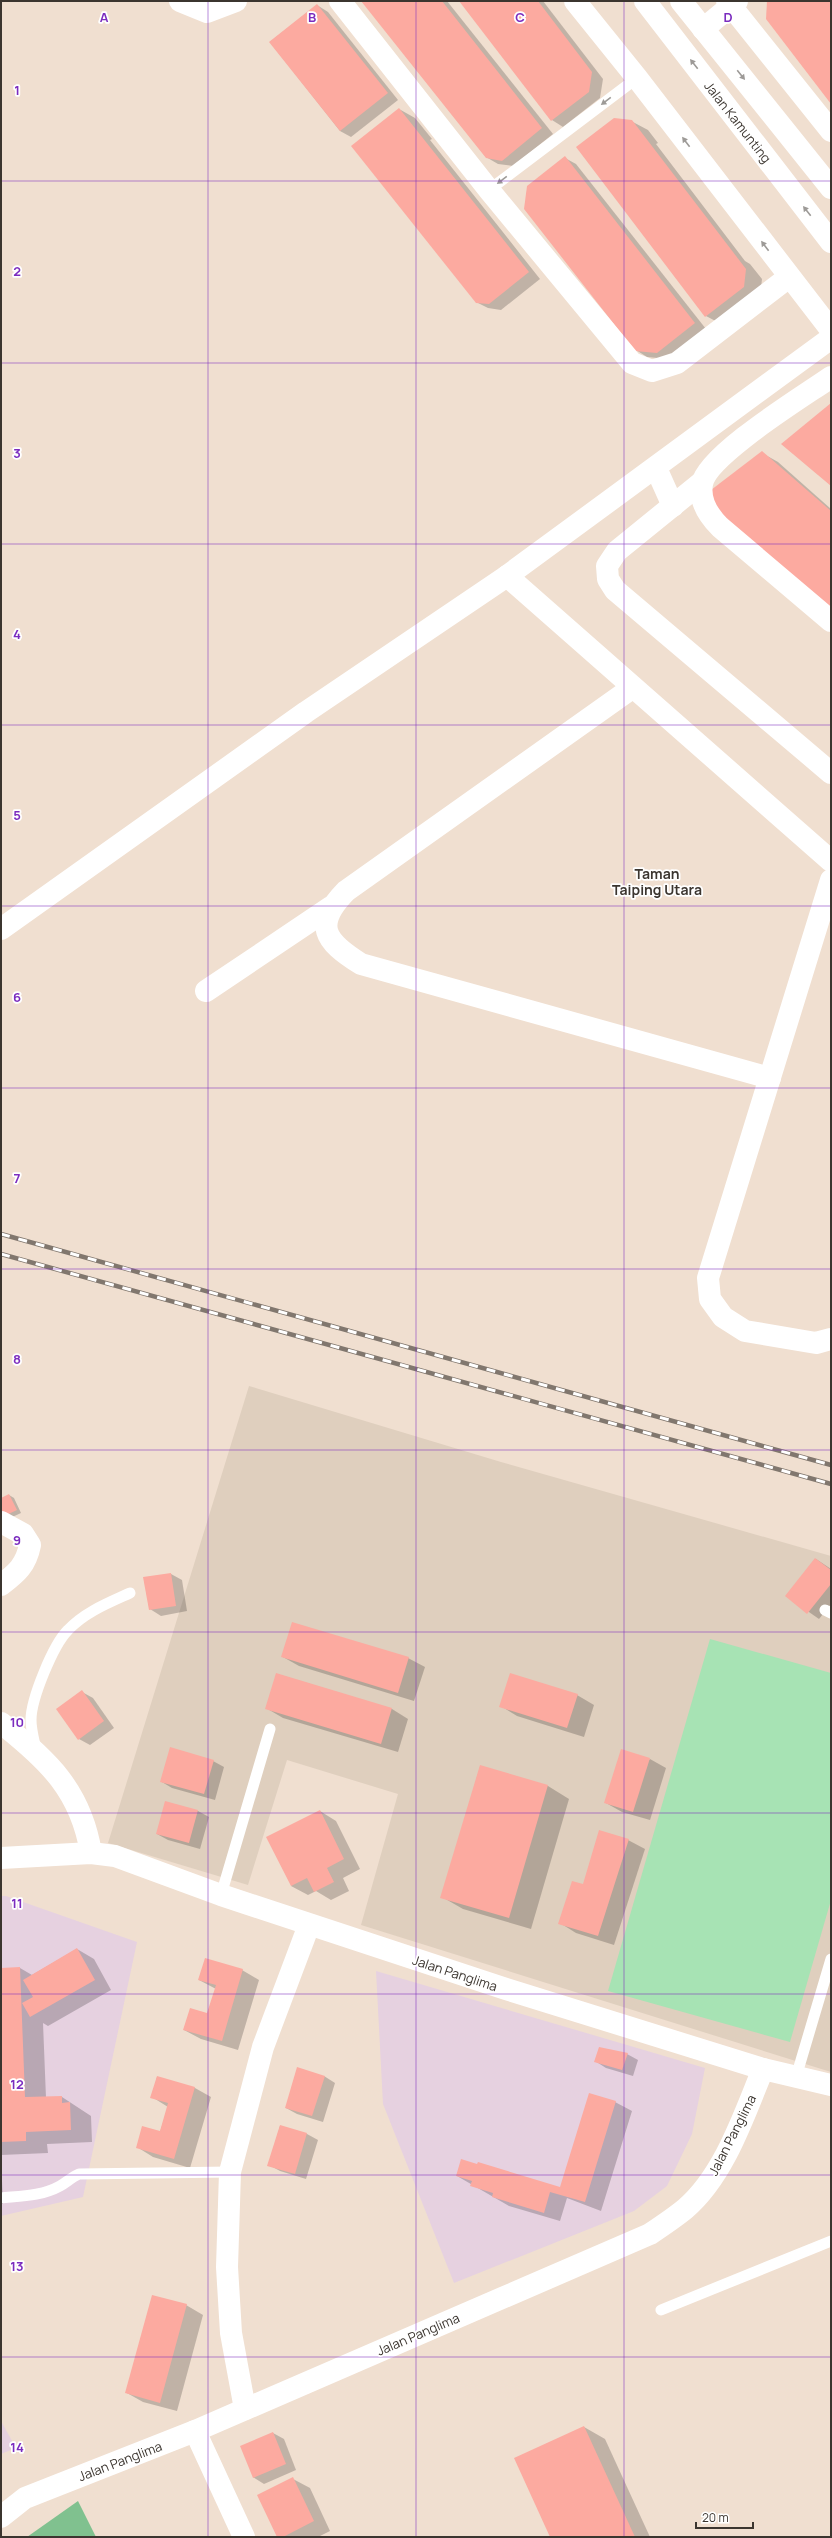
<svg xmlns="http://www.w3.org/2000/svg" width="832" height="2538" font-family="Manrope,sans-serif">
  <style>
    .industrial { fill: #dfcfbe }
    .education { fill: #e6d1e0 }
    .green { fill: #a7e3b4 }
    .forest { fill: #80c18f }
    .shadow { fill: #0003 }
    .building { fill: #fcaaa0 }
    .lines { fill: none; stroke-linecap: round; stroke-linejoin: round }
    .lane { stroke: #fff; stroke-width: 11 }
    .street { stroke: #fff; stroke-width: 22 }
    .secondary { stroke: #fff; stroke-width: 22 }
    .rail-casing { stroke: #81776e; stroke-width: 4.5 }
    .rail { stroke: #fff; stroke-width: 3; stroke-dasharray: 9; stroke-linecap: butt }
    .oneway { fill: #9d9a97 }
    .grid { fill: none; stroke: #7b2cbf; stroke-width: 1; stroke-opacity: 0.55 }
    .labels { text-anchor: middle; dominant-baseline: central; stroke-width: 3.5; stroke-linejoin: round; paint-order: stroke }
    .street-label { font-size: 13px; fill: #3b352f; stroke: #fff }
    .neighbourhood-label { font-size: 14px; font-weight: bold; fill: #3b352f; stroke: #fff }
    .grid-label { font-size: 13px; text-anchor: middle; font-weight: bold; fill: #7b2cbf; stroke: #fff; stroke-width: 3.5; stroke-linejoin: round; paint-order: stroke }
  </style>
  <rect width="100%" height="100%" fill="#f0dfd0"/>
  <polygon class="industrial" points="249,1386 501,1462 831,1556 831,2072 361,1925 398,1794 287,1760 248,1885 108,1843"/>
  <g class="education">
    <polygon points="1,1896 6,1896 137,1942 83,2197 1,2216"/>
    <polygon points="376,1971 705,2068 692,2134 667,2186 634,2211 454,2283 383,2104"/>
    <polygon points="1,2421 16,2448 1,2454"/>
  </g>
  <polygon class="green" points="710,1639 831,1673 831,1900 790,2042 608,1991"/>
  <polygon class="forest" points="78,2501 96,2537 27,2537"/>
  <g class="shadow">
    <polygon points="362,1 447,1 553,134 513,166 498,164 486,157"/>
    <polygon points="460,1 543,1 603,79 600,98 563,127 552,120"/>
    <polygon points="317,5 328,12 398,100 351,137 340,131 270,42"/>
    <polygon points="399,109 415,118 432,139 430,140 540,279 501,310 488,308 476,302"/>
    <polygon points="631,121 648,130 658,143 656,144 745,261 750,264 762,279 760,296 723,325 706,316"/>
    <polygon points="565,158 576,164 706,329 669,359 647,357 636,350"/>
    <polygon points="762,453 778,462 831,509 831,607"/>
    <polygon points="9,1495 14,1498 21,1513 10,1518 1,1507 1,1499"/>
    <polygon points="816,1559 831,1569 831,1604 819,1619 786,1596"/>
    <polygon points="171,1574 182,1580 187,1611 161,1616 150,1609"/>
    <polygon points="283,1657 408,1658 425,1667 414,1701 299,1666"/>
    <polygon points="277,1674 392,1709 408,1719 398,1752 283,1718 266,1708"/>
    <polygon points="82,1692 93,1698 114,1728 90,1745 79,1739"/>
    <polygon points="577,1695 594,1705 584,1737 517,1716 501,1706"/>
    <polygon points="650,1759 666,1768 650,1820 622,1812 606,1803"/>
    <polygon points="213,1761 224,1767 215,1800 172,1788 162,1782"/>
    <polygon points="480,1767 548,1786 569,1799 531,1929 463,1909 442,1897"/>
    <polygon points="166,1802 198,1811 209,1817 200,1849 168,1840 157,1834"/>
    <polygon points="320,1811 336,1821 360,1869 343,1878 349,1891 331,1900 316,1891 308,1895 291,1886"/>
    <polygon points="628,1840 645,1849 614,1945 576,1933 560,1923 583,1885"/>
    <polygon points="77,1949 94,1959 111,1990 48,2026 43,2023 46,2098 62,2097 91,2116 92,2142 47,2144 48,2153 1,2155 1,1969 20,1968 32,1975"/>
    <polygon points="242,1970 259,1980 238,2050 201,2039 184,2030 208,2015 216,1989 199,1980"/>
    <polygon points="627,2054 638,2060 633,2076 606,2068 595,2061"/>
    <polygon points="324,2076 335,2083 323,2122 297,2114 286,2108"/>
    <polygon points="157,2077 195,2088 211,2097 190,2168 153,2157 137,2147 160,2132 168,2107 152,2097"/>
    <polygon points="615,2102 632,2111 601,2211 567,2198 560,2221 509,2206 457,2176 560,2189"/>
    <polygon points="280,2126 307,2134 318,2140 306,2179 280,2171 269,2165"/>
    <polygon points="1,2157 3,2204 1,2204"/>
    <polygon points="186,2305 203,2315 177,2411 143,2402 127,2393"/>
    <polygon points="584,2427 605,2439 650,2537 551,2537"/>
    <polygon points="273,2433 284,2439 296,2470 264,2484 253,2477"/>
    <polygon points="293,2479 310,2488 330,2531 318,2537 278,2537"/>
  </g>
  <g class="building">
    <polygon points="361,1 442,1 542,128 502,161 486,158"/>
    <polygon points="459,1 538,1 592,72 589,92 551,121"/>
    <polygon points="767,1 831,1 831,104 766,19"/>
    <polygon points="317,4 388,93 340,131 269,42"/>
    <polygon points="399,108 529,272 489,304 476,303 351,146"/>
    <polygon points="614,118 632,120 746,269 744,287 705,317 576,147"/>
    <polygon points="565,156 695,323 657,353 635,351 524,209 527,186"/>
    <polygon points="831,403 831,486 781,444"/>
    <polygon points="762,451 831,511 831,608 711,506 711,490"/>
    <polygon points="9,1494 17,1510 4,1516 1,1509 1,1498"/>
    <polygon points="815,1558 831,1570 831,1584 807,1614 785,1596"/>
    <polygon points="171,1573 176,1606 149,1610 143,1577"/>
    <polygon points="292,1622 409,1657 398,1693 281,1657"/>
    <polygon points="276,1673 392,1708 381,1744 265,1709"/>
    <polygon points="510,1673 578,1694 567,1728 499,1707"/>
    <polygon points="82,1690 104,1721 78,1740 56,1709"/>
    <polygon points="170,1747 214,1760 204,1794 160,1782"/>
    <polygon points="621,1749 650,1758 633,1812 604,1803"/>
    <polygon points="480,1765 548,1785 509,1918 440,1898"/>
    <polygon points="165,1801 198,1810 189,1843 156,1834"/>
    <polygon points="320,1810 344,1859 327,1868 334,1882 314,1892 307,1878 291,1886 266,1837"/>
    <polygon points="599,1830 629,1839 598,1936 558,1924 572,1881 583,1884"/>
    <polygon points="77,1948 95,1980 30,2017 22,2003 33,1997 23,1980"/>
    <polygon points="205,1958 243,1969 222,2041 183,2030 190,2008 207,2013 216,1985 198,1980"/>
    <polygon points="20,1967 25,2097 62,2096 62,2103 70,2102 71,2130 26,2132 26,2141 1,2142 1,1968"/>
    <polygon points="599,2047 628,2053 622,2070 594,2062"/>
    <polygon points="297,2067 325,2076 312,2116 285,2108"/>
    <polygon points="157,2076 195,2087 174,2159 136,2148 142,2126 160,2131 168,2103 150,2098"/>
    <polygon points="589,2093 616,2101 585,2202 550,2192 544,2213 492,2197 493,2193 470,2186 472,2181 456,2176 461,2159 477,2164 478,2162 560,2187"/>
    <polygon points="280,2125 307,2133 295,2174 267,2166"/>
    <polygon points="152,2295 187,2304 160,2403 125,2393"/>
    <polygon points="584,2426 635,2537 550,2537 514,2458"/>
    <polygon points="273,2432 286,2464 253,2478 240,2446"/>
    <polygon points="293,2477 314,2521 283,2537 277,2537 257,2495"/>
  </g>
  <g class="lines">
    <g class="lane">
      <polyline points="489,190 637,78"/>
      <polyline points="825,1610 831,1613"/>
      <path d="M36 1750C34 1740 31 1730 31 1720 31 1699 53 1645 68 1630 85 1612 108 1603 130 1593"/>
      <polyline points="221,1895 270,1729"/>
      <polyline points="796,2077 831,1959"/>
      <path d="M1 2198C21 2196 42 2196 60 2186 67 2182 72 2177 79 2174L230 2172"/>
      <polyline points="661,2310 831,2241"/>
    </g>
    <g class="street">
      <polyline points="180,1 207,12 236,1"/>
      <polyline points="340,1 489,190 632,363 652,371 677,363 789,277"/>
      <polyline points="575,1 637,78 831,330"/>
      <polyline points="727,1 831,131"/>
      <polyline points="703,29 737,1"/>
      <path d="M831 377C804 396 707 455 702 484 699 501 708 515 720 527L831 621"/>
      <polyline points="656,468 673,506"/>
      <polyline points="702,482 617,551 607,566 608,579 615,590 831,773"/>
      <polyline points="507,576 831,861"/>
      <path d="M632 688 346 891C313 925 324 941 361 964L770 1078"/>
      <polyline points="831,880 708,1278 710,1299 723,1317 745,1331 816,1343 831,1339"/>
      <polyline points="1,929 306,712 507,576 831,338"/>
      <polyline points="206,991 331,907"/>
      <path d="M1 1522 23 1534 30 1545C26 1565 17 1573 1 1585"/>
      <path d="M1 1723C48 1760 81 1791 91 1853"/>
      <polyline points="1,1858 91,1853 115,1856 221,1895 506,1989 763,2069 831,2085"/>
      <polyline points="245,2409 231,2333 227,2267 230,2172 263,2047 309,1925"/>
      <polyline points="195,2431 244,2537"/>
      <path d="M1 2517 25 2498 195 2431 650 2234C662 2226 674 2218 685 2209 724 2176 744 2115 763 2069"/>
    </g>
    <g class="secondary">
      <polyline points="645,1 831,242"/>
      <polyline points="681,1 831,188"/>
    </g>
    <g class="rail-casing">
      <g id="rail">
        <polyline points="1,1234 831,1465"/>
        <polyline points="1,1254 831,1484"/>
      </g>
    </g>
    <use href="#rail" class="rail"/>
  </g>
  <defs><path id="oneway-solid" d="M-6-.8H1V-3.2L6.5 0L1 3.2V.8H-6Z"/></defs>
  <g class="oneway">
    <use href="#oneway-solid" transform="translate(694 64) rotate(-128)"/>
    <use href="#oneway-solid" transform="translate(741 75) rotate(51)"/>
    <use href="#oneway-solid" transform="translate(606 101) rotate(143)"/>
    <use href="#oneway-solid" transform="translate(686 142) rotate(-127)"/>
    <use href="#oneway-solid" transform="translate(502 180) rotate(143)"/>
    <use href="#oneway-solid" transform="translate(807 211) rotate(-128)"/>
    <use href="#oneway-solid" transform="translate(765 246) rotate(-127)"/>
  </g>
  <path class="grid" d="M208 1V2537M416 1V2537M624 1V2537M1 181H831M1 363H831M1 544H831M1 725H831M1 906H831M1 1088H831M1 1269H831M1 1450H831M1 1632H831M1 1813H831M1 1994H831M1 2175H831M1 2357H831"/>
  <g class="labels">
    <g class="street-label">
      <text transform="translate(738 122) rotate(52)">Jalan Kamunting</text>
      <text transform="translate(455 1973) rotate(18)">Jalan Panglima</text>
      <text transform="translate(732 2135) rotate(-63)">Jalan Panglima</text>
      <text transform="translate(418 2334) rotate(-23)">Jalan Panglima</text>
      <text transform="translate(120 2461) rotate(-21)">Jalan Panglima</text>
    </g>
    <g class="neighbourhood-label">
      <text x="657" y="873">Taman<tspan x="657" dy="16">Taiping Utara</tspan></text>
    </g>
  </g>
  <g class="grid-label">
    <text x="104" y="22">A</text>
    <text x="312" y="22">B</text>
    <text x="520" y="22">C</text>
    <text x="728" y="22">D</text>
    <text x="17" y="95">1</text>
    <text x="17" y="276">2</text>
    <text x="17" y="458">3</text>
    <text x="17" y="639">4</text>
    <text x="17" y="820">5</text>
    <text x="17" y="1002">6</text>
    <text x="17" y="1183">7</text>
    <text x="17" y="1364">8</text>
    <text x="17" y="1545">9</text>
    <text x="17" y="1727">10</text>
    <text x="17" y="1908">11</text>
    <text x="17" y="2089">12</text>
    <text x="17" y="2271">13</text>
    <text x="17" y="2452">14</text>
  </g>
  <rect width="832" height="2538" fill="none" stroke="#3b352f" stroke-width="4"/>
  <path d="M696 2522v6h57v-6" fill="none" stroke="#3b352f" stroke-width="2"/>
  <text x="702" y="2522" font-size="12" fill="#3b352f" stroke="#ffffff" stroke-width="3" paint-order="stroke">20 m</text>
</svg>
